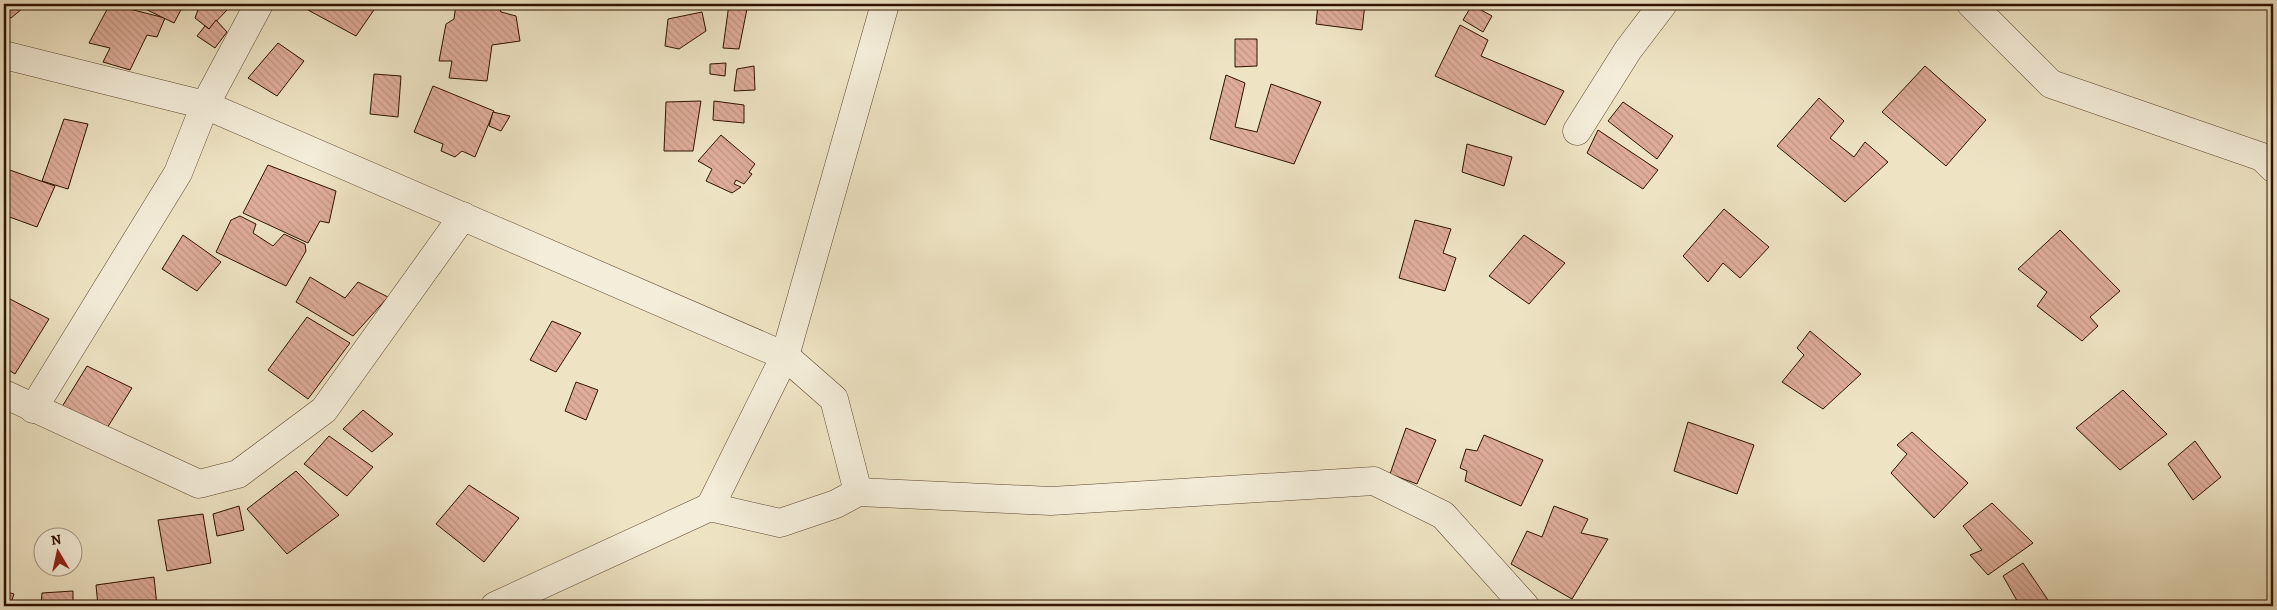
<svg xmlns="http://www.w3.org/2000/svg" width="2277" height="610" font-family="Alegreya,serif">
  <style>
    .building { fill: url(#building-back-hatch); stroke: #2f1200 }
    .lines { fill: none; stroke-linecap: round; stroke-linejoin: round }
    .street-casing { stroke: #5f4631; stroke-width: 29 }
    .street { stroke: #f4edd9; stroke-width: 28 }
  </style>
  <defs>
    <pattern id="building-back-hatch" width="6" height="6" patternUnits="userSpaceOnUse" patternTransform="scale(1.25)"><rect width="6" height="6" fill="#dfad9a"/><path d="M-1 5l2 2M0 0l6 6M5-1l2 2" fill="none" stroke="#c09483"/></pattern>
  </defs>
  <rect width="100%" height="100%" fill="#eee4c4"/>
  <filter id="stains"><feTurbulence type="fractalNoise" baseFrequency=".004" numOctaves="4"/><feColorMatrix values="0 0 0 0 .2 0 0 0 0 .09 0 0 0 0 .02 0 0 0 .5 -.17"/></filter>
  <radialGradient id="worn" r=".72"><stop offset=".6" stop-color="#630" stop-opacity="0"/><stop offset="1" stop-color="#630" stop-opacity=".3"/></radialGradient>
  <g class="building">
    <polygon points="4,4 28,4 11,18 4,14"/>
    <polygon points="110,4 165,18 157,37 147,35 130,70 103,62 110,48 89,43"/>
    <polygon points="135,4 184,4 174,23"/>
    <polygon points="200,4 218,4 227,10 209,29 195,18"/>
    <polygon points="311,4 378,4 356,36 308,10"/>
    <polygon points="456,4 498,4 501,12 516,16 520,41 492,45 487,81 449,78 452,61 439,61 446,24 454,19"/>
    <polygon points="729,4 748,4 739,49 723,48"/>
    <polygon points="1318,4 1365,4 1362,30 1316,24"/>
    <polygon points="1472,5 1492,16 1483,32 1463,20"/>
    <polygon points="702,12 706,31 679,49 665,46 668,19"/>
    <polygon points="216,20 227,32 215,48 197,36 205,26 209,29"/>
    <polygon points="1460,25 1488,40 1481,56 1564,91 1545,125 1435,76"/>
    <polygon points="1235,39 1257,39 1257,66 1235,67"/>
    <polygon points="278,43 304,61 277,96 248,78"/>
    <polygon points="726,63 725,76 710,74 710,64"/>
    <polygon points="754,66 755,90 734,91 737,69"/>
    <polygon points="1925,66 1986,120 1946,166 1882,112"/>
    <polygon points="374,74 401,76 398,117 370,114"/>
    <polygon points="1226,75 1245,83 1235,127 1257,132 1271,84 1321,102 1294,164 1210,139"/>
    <polygon points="433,86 494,111 475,157 462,151 455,157 441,151 443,144 414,132"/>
    <polygon points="1819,98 1844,121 1830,138 1854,157 1865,142 1888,162 1845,202 1777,146"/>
    <polygon points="701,101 693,151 664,151 666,102"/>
    <polygon points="714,101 744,105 744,123 713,120"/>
    <polygon points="1623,102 1673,136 1657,159 1608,121"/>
    <polygon points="493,112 510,116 501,131 489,126"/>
    <polygon points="64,119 88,124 68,189 42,181"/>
    <polygon points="1598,130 1658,170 1643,189 1587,153"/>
    <polygon points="721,135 755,164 749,172 752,174 744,184 736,180 734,184 741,187 732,193 706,181 712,169 698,161"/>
    <polygon points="1467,144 1512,157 1504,186 1462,172"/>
    <polygon points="268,165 336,191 329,223 320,221 308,243 243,213"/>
    <polygon points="4,168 55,186 37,227 4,215"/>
    <polygon points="1724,209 1769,247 1740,278 1723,263 1708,282 1683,256"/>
    <polygon points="240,216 256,224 253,233 273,246 284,234 305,244 306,251 286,286 216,252 231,220"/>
    <polygon points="1415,220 1451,229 1443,253 1456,258 1445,291 1399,278"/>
    <polygon points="2060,230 2120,291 2090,317 2098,326 2082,341 2037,306 2047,292 2018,269"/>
    <polygon points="183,235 221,262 197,291 162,269"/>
    <polygon points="1524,235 1565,263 1529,304 1489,276"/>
    <polygon points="310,277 345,298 358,282 388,297 353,336 296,302"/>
    <polygon points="4,296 49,319 15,374 4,367"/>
    <polygon points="307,317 350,343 308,399 268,370"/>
    <polygon points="552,321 581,333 556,372 530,360"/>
    <polygon points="1810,331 1861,374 1823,409 1782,382 1804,355 1797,348"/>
    <polygon points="87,366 132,388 104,433 60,410"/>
    <polygon points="576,382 598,390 586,420 565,411"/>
    <polygon points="2123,390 2167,434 2120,470 2076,428"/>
    <polygon points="363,410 393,434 372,452 343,429"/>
    <polygon points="1688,422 1754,445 1737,494 1674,471"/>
    <polygon points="1406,428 1436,440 1417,484 1390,474"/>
    <polygon points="1912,432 1968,483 1934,518 1891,473 1907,454 1897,445"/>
    <polygon points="1484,435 1543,460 1521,506 1465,481 1467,471 1460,468 1466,449 1477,451"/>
    <polygon points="329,436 373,467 347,496 304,464"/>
    <polygon points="2195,441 2221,477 2193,500 2168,464"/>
    <polygon points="296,471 339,515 287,554 247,509"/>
    <polygon points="469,485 519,518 484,562 436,524"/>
    <polygon points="1992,503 2033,543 1988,575 1970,555 1982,550 1963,526"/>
    <polygon points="239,506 244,530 217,536 213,514"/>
    <polygon points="1554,506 1588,519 1581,533 1608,539 1572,599 1511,564 1527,531 1542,537"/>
    <polygon points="203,514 211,563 167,571 158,520"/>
    <polygon points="2023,563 2048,600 2038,606 2020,606 2003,576"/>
    <polygon points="154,577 157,606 98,606 96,585"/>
    <polygon points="4,591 14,594 10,606 4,606"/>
    <polygon points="73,591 73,606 41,606 42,593"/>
  </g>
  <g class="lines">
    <g class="street-casing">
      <g id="street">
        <polyline points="1971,4 2051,84 2262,157 2273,168"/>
        <polyline points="4,55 205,105 785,356 834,399 858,492"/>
        <polyline points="1577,131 1628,50 1663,4"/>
        <polyline points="4,394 199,484 238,474 324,410 463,216"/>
        <polyline points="33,409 178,173 205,105 259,4"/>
        <polyline points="710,507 785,356 885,4"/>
        <polyline points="495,606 710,507 780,523 836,504 858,492 1051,501 1374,481 1443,515 1525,606"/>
      </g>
    </g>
    <use href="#street" class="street"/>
  </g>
  <rect width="2277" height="610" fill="none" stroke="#eee4c4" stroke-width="20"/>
  <rect x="5" y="5" width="2267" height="600" fill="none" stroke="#2f1200" stroke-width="2.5"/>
  <rect x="10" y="10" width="2257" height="590" fill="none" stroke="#2f1200"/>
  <g transform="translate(58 552) rotate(351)"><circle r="24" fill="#f4edd9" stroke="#a59582"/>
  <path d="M0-4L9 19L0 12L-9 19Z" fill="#8f2418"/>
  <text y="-8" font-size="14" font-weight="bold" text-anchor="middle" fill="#2f1200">N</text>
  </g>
  <rect width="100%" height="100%" filter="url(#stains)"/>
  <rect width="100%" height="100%" fill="url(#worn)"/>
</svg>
